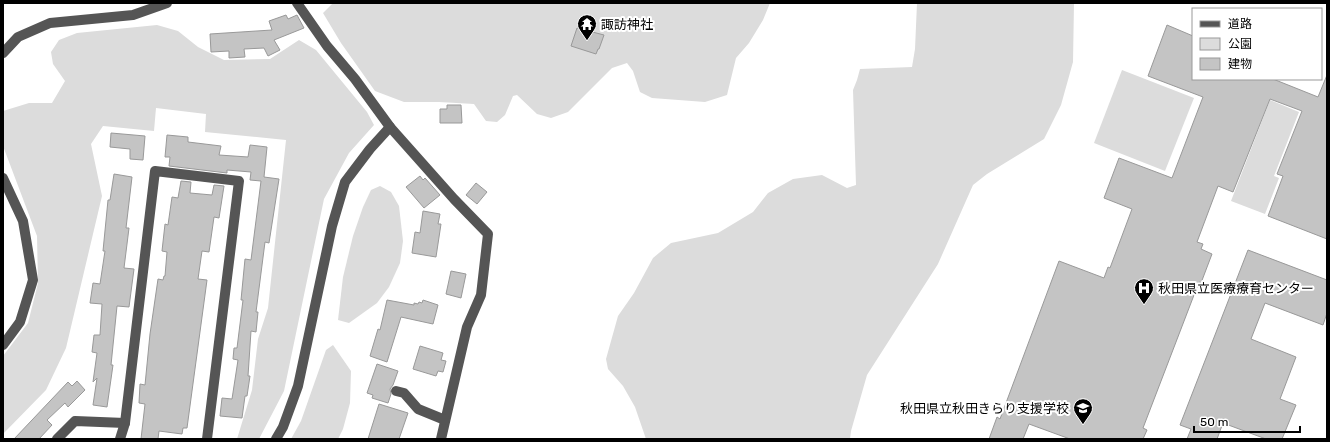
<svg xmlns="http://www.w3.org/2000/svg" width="1330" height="442" font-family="Rubik,'Noto Sans JP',sans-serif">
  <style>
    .green { fill: #dcdcdc }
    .building { fill: #c4c4c4; stroke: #999 }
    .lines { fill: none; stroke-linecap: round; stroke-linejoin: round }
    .minor { stroke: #555; stroke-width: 10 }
    .labels { text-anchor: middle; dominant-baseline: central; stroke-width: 4; stroke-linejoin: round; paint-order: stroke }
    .poi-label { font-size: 13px; fill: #000; stroke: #fff; text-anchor: start }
  </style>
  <rect width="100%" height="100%" fill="#fff"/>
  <g class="green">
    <polygon points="333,3 770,3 763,20 749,43 736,58 727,95 705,102 652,98 640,92 633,71 627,63 612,68 568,112 551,118 537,114 517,95 513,96 505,115 497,122 486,121 474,104 439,102 404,102 375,91 341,43 323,13"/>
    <polygon points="917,3 1074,3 1073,62 1061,105 1044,139 987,174 973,185 938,264 867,375 851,431 850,439 646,439 635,407 623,386 608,369 606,359 618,316 634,293 653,258 671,243 718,233 753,212 768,193 793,179 822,175 847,188 856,185 853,90 857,80 860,69 912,67 915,49"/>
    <polygon points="157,25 178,31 198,47 224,60 270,59 299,40 316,50 367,112 374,125 349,153 324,199 284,391 259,439 237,439 252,390 258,339 268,308 286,140 205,132 206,114 156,108 154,131 103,126 91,144 102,196 66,348 46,390 3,434 3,356 28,323 38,283 37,236 3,146 3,111 29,103 52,103 65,81 53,64 51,52 59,40 77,33"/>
    <polygon points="1122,70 1194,98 1165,171 1094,143"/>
    <polygon points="1270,100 1299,112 1274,176 1279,178 1265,214 1231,201"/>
    <polygon points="380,186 391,192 399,206 403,241 400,263 389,287 377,303 349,323 338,320 343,277 353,236 363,207 371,190"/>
    <polygon points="333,345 351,371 350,403 343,429 338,439 291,439 301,421 326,350"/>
  </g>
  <g class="building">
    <polygon points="286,15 288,19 297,15 304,28 274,40 280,50 268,56 264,48 244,49 245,57 229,58 229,51 211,52 210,34 272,30 269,21"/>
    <polygon points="1167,25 1193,36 1193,79 1273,79 1318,97 1327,75 1327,239 1268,216 1283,176 1277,174 1302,111 1270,99 1233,192 1218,186 1197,242 1203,244 1201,249 1212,254 1201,283 1199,282 1143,428 1147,430 1143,439 1070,439 1029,424 1023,439 989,439 997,417 1000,419 1059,261 1104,278 1108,267 1110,268 1132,209 1104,198 1119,158 1172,178 1203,97 1148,76"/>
    <polygon points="577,28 604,35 599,49 598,49 596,54 571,46"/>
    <polygon points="447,105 461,105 462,123 440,123 440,109 447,109"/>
    <polygon points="111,133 145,136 143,160 130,159 130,149 110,147"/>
    <polygon points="167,135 188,137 188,142 221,146 219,155 248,157 250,145 267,147 264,177 279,179 269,243 265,242 256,312 258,312 256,332 251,331 248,376 250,376 247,396 245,396 242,418 220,416 222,398 232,399 238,360 233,359 234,348 237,348 243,300 241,300 245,259 251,260 261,181 250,180 251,172 227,170 227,173 169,166 170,157 165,157"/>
    <polygon points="114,174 132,177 126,228 129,228 124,268 134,269 129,307 117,306 111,365 113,365 107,407 93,405 97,378 93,382 97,353 92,352 94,335 100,335 102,304 90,303 93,283 100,284 105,251 103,251 108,200 110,200"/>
    <polygon points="420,176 423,180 425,178 440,195 424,208 406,187"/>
    <polygon points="181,181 191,182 190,193 212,195 214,185 224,186 219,218 214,217 209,252 202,251 198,279 207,280 187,428 183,428 182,434 159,431 158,439 141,439 145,404 139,403 140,384 145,385 150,334 158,279 163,280 164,276 165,276 167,252 162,251 165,224 168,225 172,197 178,198"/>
    <polygon points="476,183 487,192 477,204 466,195"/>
    <polygon points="423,211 440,214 438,224 441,224 436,257 412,253 415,232 420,233"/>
    <polygon points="1248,250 1327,280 1327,313 1323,325 1265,303 1251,339 1296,357 1280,399 1296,405 1282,439 1266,439 1223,423 1217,439 1187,439 1191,429 1180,425"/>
    <polygon points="451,271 466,274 461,298 446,294"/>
    <polygon points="387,300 414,305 414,303 418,304 419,302 422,303 423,300 438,305 433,324 401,317 387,362 370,356 378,329 380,330"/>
    <polygon points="420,346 443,353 441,360 446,361 443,372 438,371 436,376 413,369"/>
    <polygon points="377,364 398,371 393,385 390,389 391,394 388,403 372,398 373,395 367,393"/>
    <polygon points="77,381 85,390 68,407 65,403 47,420 52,425 39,439 14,439 68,382 72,386"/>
    <polygon points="379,404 408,413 399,439 368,439"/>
  </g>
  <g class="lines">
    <g class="minor">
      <polyline points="297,3 327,46 355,79 390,127 454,199 488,234 481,295 467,327 441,439"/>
      <polyline points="3,53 18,37 50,23 133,15 167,3"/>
      <polyline points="3,178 23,221 33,280 20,322 3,345"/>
      <polyline points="396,391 404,393 418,409 445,420"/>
      <polyline points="57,439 75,421 125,423"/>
      <polyline points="120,439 125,423 155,171 239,181 207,439"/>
      <polyline points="276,439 283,427 298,386 332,226 345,182 370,149 390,127"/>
    </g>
  </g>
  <defs>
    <g id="temple-pin" transform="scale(1)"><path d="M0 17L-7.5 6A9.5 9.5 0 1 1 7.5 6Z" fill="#000" stroke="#fff"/><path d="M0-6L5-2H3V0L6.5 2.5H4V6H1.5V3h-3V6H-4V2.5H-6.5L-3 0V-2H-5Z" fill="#fff"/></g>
    <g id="hospital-pin" transform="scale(1)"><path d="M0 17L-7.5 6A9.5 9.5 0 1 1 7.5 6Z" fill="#000" stroke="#fff"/><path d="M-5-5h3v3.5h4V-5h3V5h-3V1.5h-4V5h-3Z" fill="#fff"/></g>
    <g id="school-pin" transform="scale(1)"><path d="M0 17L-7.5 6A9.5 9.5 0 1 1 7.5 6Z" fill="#000" stroke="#fff"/><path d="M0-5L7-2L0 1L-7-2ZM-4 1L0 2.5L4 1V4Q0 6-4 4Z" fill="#fff"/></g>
  </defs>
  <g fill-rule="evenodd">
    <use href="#temple-pin" x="587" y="24"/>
    <use href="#hospital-pin" x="1144" y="288"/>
    <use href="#school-pin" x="1083" y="408"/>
  </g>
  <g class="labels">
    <g class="poi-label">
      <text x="601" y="24">諏訪神社</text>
      <text x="1158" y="288">秋田県立医療療育センター</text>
      <text x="1069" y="408" text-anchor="end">秋田県立秋田きらり支援学校</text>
    </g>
  </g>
  <rect width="1330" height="442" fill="none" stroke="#000000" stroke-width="8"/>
  <rect x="1192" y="8" width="130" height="72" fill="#ffffff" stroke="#999999"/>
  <rect x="1200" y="21" width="20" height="6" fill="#555555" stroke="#999999"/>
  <text x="1228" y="28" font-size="12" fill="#000000">道路</text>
  <rect x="1200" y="38" width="20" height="12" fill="#dcdcdc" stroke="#999999"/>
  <text x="1228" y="48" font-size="12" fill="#000000">公園</text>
  <rect x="1200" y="58" width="20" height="12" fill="#c4c4c4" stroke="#999999"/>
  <text x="1228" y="68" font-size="12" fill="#000000">建物</text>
  <path d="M1194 426v6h106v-6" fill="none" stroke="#000000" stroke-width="2"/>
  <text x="1200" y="426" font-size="12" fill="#000000" stroke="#ffffff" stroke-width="3" paint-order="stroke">50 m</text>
</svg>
